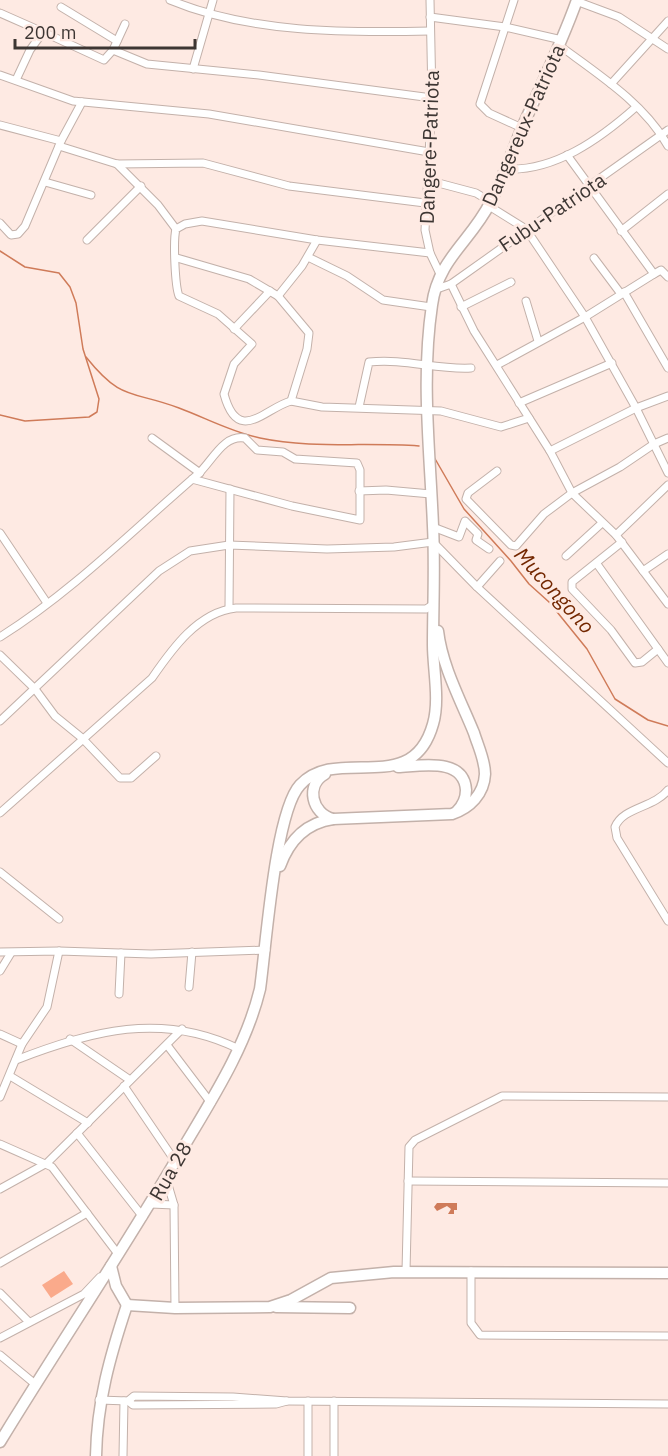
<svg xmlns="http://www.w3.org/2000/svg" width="668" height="1456" font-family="'IBM Plex Sans',sans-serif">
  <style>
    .green { fill: #faaa8b }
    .water { fill: #cf7b59 }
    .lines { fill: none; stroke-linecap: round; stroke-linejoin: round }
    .stream { stroke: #cf7b59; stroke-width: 1.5 }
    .street-casing { stroke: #c3b1aa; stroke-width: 9 }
    .secondary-casing { stroke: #c3b1aa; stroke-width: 13 }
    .street { stroke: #fff; stroke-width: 7 }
    .secondary { stroke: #fff; stroke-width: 10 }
    .labels { text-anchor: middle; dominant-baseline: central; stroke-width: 6; stroke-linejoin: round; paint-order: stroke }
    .street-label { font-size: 20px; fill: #3d3633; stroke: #feeae3 }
    .water-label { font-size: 21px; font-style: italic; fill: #732700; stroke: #feeae3 }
  </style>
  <rect width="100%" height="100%" fill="#feeae3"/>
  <polygon class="green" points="64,1271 73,1284 51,1298 42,1285"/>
  <polygon class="water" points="437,1203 457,1203 457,1210 454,1210 454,1214 448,1214 451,1209 447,1206 437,1211 434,1207"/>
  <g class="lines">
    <g class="stream">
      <polyline points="0,251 25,267 59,273 70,287 76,303 83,349 99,399 97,412 89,417 25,421 0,415"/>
      <path d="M86 357C122 402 131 390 179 408 206 418 231 432 260 438 312 449 366 442 419 446"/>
      <polyline points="434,457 464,509 511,561 529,584 549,602 587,649 615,699 648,720 668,726"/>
    </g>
    <g class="street-casing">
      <g id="street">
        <path d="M170 0C249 33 346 33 430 31"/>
        <polyline points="430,0 432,98 425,230 430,253 440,274"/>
        <polyline points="514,0 480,104 489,113 522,128"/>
        <polyline points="576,1 619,17 668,49"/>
        <polyline points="61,7 117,41"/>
        <polyline points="0,13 43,32"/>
        <polyline points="430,17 505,27 562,40"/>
        <path d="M560 46C598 74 645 104 668 146"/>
        <polyline points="113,50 147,64 259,75 432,98"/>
        <polyline points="193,69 213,0"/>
        <polyline points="0,75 73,101 209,114 429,152"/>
        <polyline points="16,80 30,50 43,32 104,60 113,50 125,24"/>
        <polyline points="611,84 668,21"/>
        <polyline points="0,125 61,141"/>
        <polyline points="59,146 117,164 203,163 289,186 425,203"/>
        <polyline points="567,155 654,274 661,270 668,277"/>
        <polyline points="117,164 158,205 176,229"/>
        <path d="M505 169C554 172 600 139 636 107"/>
        <polyline points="427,180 476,193 486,199 489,206 526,229 585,317 636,408 668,473"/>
        <polyline points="45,182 91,195"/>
        <polyline points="0,223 11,235 18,234 25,226 61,141 82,102"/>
        <polyline points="621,231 668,194"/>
        <polyline points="87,240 141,186"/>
        <path d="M430 253 317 240 202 221 185 224 176 229C173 240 175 286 179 296L218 314 252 344 234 364 224 394C238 446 265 408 291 401L322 407 441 411 501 427 529 418"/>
        <polyline points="308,257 347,276 383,300 431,307"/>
        <polyline points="177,258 249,279 278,296 302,266 317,240"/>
        <polyline points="594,258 621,294"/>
        <polyline points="451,284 474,331 550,451 572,493 616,535 668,604"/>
        <polyline points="434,290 451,284 668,130"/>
        <polyline points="624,292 668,368"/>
        <polyline points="278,296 309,333 307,349 291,401"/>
        <polyline points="526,301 538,341"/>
        <polyline points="461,307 511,282"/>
        <polyline points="234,329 270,291"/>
        <polyline points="497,365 585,317 654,274"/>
        <polyline points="519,403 612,363"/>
        <path d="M359 407 369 362C404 358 437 370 471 368"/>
        <polyline points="152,438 200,473"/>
        <polyline points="550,451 636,408 668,396"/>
        <polyline points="497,471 468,493 466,499 511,545 516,546 544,514 572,493 620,467 654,444 668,438"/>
        <polyline points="359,491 386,490 431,494"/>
        <polyline points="433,527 459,537 465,521 478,534 476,540 489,549"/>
        <polyline points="0,533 47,603"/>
        <polyline points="616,535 668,485"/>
        <polyline points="622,542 572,582 572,589 611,630 635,663 642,662 658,649"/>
        <polyline points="566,556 602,523"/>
        <polyline points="597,564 668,663"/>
        <polyline points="643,571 668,554"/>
        <polyline points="477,587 500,561"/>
        <polyline points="229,608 230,489"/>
        <path d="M0 637C73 591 133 530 197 475 212 462 223 434 245 438L257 450 283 452 295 459 357 463 360 470V520L292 506 192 479"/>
        <polyline points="0,655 35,689 55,716 82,738 120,778 131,778 156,756"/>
        <polyline points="0,721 159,571 190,551 229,545 327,549 394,547 433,542 477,587 668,763"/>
        <path d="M668 790C654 808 623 807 615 827L617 838 668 921"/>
        <path d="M0 813 152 678C172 649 198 612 236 608L426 609 434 604"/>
        <polyline points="0,872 59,919"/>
        <polyline points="0,952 59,951 151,954 266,950"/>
        <polyline points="0,971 11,953"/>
        <polyline points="189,987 192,952"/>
        <polyline points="119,994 121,953"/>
        <polyline points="0,1034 22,1044"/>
        <polyline points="70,1039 130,1080"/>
        <polyline points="167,1045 211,1103"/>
        <path d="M16 1060C91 1031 162 1011 239 1049"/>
        <polyline points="10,1076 88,1123"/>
        <polyline points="124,1086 175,1161"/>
        <polyline points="0,1097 22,1044 47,1007 59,951"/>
        <polyline points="77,1133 143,1217"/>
        <polyline points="0,1144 52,1167 118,1254"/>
        <polyline points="166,1178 174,1205 175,1308"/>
        <polyline points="408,1181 668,1183"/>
        <polyline points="0,1189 47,1163 182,1029"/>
        <polyline points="151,1204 174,1205"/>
        <polyline points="0,1263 87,1213"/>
        <polyline points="406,1271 409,1147 415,1140 502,1096 668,1097"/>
        <polyline points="471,1271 471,1323 480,1335 668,1336"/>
        <polyline points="0,1293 29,1322"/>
        <polyline points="0,1338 84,1294 100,1277"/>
        <polyline points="0,1355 35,1384"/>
        <polyline points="99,1400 128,1401 134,1396 233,1397 287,1401 668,1404"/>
        <polyline points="128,1401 133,1405 276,1404 287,1401"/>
        <polyline points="334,1401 334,1456"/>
        <polyline points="123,1456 124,1401"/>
        <polyline points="308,1456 308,1401"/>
      </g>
    </g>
    <g class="secondary-casing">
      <g id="secondary">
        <path d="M398 767C421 766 464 757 466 790 466 798 463 805 457 811"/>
        <path d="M325 774C305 785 312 814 333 819"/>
        <path d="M280 866C289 841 306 823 333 819L452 814C470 808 484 794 485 774 485 760 478 746 474 733 461 701 442 666 438 631"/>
        <polyline points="111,1266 116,1286 127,1305"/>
        <polyline points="127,1305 175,1308 270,1307 291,1300 331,1278 394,1272 668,1273"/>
        <polyline points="276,1307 350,1308"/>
        <path d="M0 1442C58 1347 120 1255 176 1160 208 1105 245 1051 260 989 266 947 275 812 300 785 338 744 412 799 433 724 440 700 433 669 433 645 433 605 435 565 433 526 430 451 421 379 432 305 438 259 471 241 490 203 502 180 511 155 521 130 540 87 561 45 577 0"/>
        <path d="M96 1456C97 1402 110 1356 127 1305"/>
      </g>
    </g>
    <use href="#street" class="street"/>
    <use href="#secondary" class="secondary"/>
  </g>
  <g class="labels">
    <g class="street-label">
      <text transform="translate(523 125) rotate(-66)">Dangereux-Patriota</text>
      <text transform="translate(429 147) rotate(-88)">Dangere-Patriota</text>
      <text transform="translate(552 212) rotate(-34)">Fubu-Patriota</text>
      <text transform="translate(170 1171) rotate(-60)">Rua 28</text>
    </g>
    <g class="water-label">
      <text transform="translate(555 590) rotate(48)">Mucongono</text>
    </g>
  </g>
  <path d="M15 39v9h180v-9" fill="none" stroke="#3d3633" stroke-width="3"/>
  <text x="24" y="39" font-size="18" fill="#3d3633" stroke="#feeae3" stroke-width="4.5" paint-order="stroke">200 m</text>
</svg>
